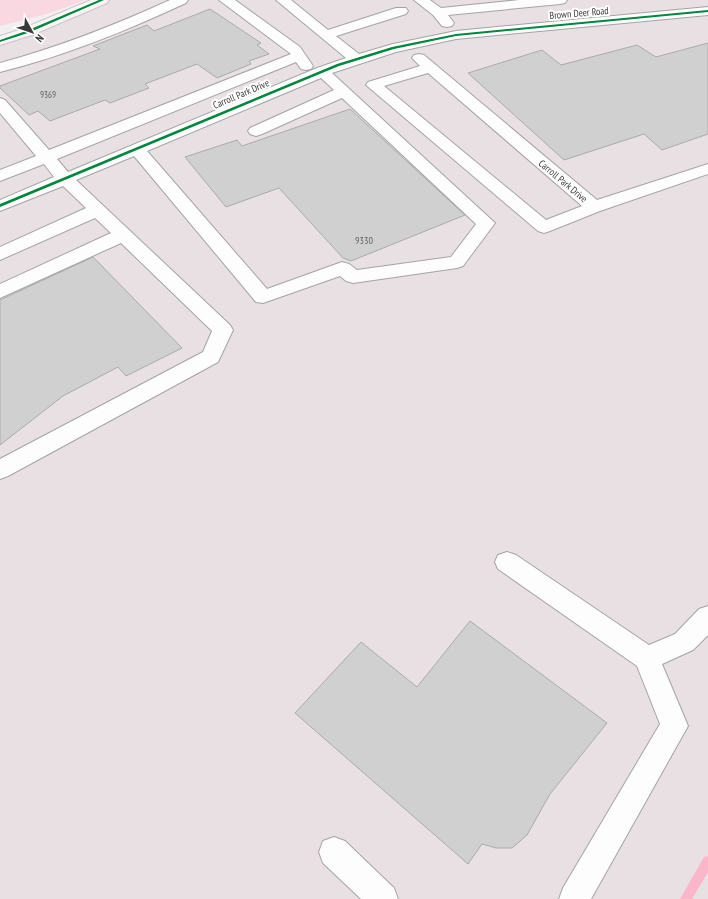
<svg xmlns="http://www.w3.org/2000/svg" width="708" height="899" font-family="'PT Sans Narrow',sans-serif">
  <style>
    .built { fill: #e8e0e2 }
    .green { fill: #f9d8e2 }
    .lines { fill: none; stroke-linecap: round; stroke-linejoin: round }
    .stream { fill: #fab7cc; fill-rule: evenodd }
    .building { fill: #d0d0d0; stroke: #abaaab }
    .minor-casing { stroke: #a6a3a4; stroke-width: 2 }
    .major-casing { stroke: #cbc3c6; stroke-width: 2 }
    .minor { fill: #fdfdfd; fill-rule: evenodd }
    .major { fill: #f8f4f5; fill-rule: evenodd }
    .cycleway-casing { stroke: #fff; stroke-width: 2 }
    .cycleway { fill: #00873e; fill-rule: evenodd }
    .labels { text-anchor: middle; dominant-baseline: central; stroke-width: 4; stroke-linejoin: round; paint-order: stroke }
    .far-number-label { font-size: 9px; fill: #605f60 }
    .far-street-label { font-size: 10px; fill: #3b393a; stroke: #fff }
    .number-label { font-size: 10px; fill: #605f60 }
  </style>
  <rect width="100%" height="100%" fill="#f2eff0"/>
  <polygon class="built" points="100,0 708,0 708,899 0,899 0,37"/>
  <polygon class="green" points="0,0 86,0 47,14 0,26"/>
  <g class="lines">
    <polygon class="stream" points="708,856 708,872 692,899 680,899 704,857"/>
  </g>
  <g class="building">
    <polygon points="210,9 261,43 257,45 269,54 249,61 251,64 217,78 197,64 145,84 149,88 110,103 105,100 50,121 38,111 29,115 0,88 0,86 100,49 93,46 147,25 154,31"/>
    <polygon points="708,43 708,134 662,150 644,134 564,160 468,73 542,50 561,65 637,45 656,57"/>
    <polygon points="350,109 465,215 351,261 343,258 279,188 226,207 185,157 237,140 242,146"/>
    <polygon points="93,257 182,348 126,376 118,367 63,396 0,445 0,300"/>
    <polygon points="470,621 607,723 550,794 527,835 512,848 496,848 482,844 468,864 295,713 361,642 417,687"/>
  </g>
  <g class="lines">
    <g class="minor-casing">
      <g id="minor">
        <path d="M170 0H188L186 3C126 31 64 56 0 72V63C59 47 115 25 170 0Z"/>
        <path d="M219 0H235L300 47 313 66 311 69 306 70 301 69 296 62 57 159 68 172 317 68 346 58 276 0H291L328 30 396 8H406L408 11 406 14 336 36 359 54 393 44 456 31 708 7V15L456 39 396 52 332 73 495 223 463 266 457 268 353 283 346 281 340 276 263 303 256 302 134 156 76 180 230 325 233 330 218 362 8 476 0 479V459L203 352 212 331 121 243 0 298V284L111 233 95 218 0 260V247L86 208 63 186 0 211V200L54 177 44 164 0 181V170L36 156 0 113V98L5 100 49 150 291 54ZM321 78 334 90 250 128 248 131 250 134 256 136 262 134 342 98 476 224 451 257 357 270 349 264 342 262 267 289 147 151Z"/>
        <polygon points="414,0 430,0 441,8 519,0 567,0 565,3 560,4 448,15 454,23 452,26 447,27 442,26 433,15"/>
        <path d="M419 54 424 55 597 200 708 164V174L600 211 550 231 544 233 538 231 366 85 368 82 420 66 412 58 414 55ZM428 73 582 206 546 220 384 86Z"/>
        <polygon points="507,552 516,555 649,645 675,634 699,609 708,606 708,635 693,650 662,664 688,726 591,899 559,899 563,888 660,724 637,666 498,569 495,562 498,555"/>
        <polygon points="334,837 345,841 394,888 398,899 361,899 323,863 319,852 323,841"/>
      </g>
    </g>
    <g class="major-casing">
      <polygon id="major" points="91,0 109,0 107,3 32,35 0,45 0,36 22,29"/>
    </g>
    <use href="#minor" class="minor"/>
    <use href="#major" class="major"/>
    <g class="cycleway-casing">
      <g id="cycleway">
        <polygon points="99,0 104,0 28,33 0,42 0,40 26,31"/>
        <polygon points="708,10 708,12 456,36 394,49 339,66 0,207 0,204 337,64 392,47 456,34"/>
      </g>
    </g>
    <use href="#cycleway" class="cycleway"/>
  </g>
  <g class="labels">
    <g class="far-number-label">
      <text x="48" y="94">9369</text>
    </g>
    <g class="far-street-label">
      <text transform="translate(579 13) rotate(-5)">Brown Deer Road</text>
      <text transform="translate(241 94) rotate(-23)">Carroll Park Drive</text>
      <text transform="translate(563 181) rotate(40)">Carroll Park Drive</text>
    </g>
    <g class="number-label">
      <text x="364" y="240">9330</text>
    </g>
  </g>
  <g transform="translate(32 32) rotate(130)" stroke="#ffffff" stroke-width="3" paint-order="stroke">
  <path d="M0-3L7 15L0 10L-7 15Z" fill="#3b393a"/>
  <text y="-6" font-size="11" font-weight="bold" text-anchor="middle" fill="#3b393a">N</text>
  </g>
</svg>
